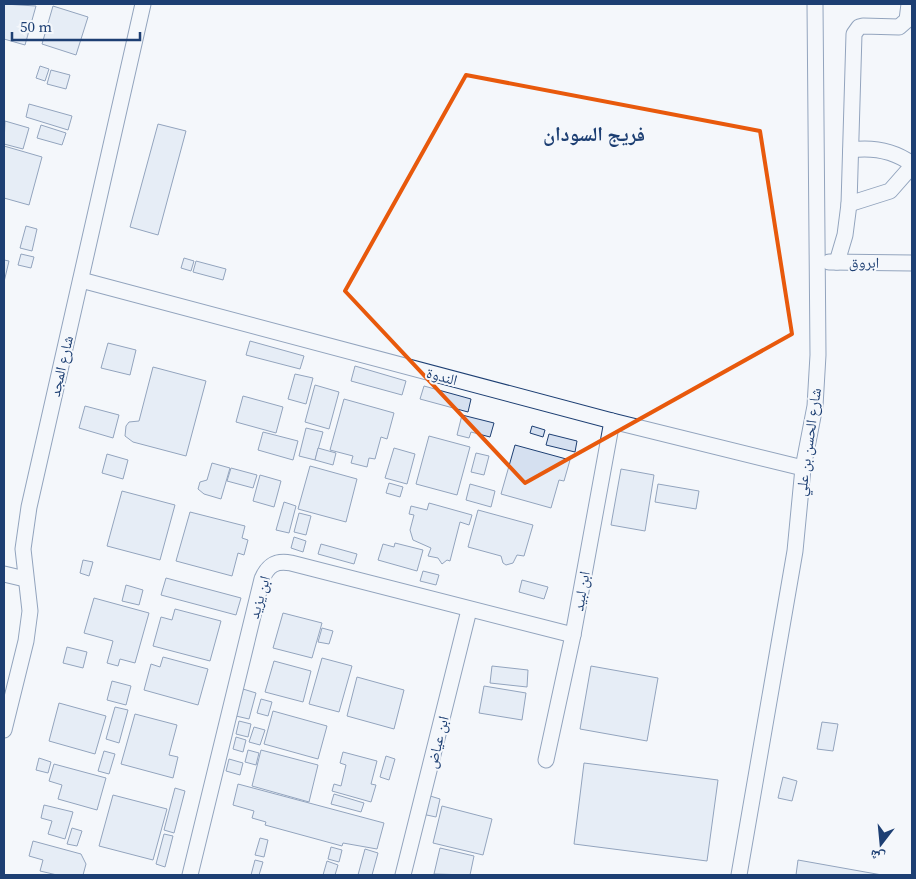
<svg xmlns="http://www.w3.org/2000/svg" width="916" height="879" font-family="'Source Serif 4','Noto Naskh Arabic',serif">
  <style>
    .building { fill: #d5e0f0; stroke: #1d3f73 }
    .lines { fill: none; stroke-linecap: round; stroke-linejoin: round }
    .street-casing { stroke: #1d3f73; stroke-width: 17 }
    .street { stroke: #f4f7fb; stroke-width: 15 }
    .marked { fill: none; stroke: #e8590c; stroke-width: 4; stroke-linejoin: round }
    .labels { text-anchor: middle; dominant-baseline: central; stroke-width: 4; stroke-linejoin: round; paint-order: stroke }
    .street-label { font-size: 15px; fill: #1d3f73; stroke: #f4f7fb }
    .district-label { font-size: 20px; font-weight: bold; fill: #1d3f73; stroke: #f4f7fb }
  </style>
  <rect width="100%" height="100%" fill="#f4f7fb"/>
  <g class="building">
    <polygon points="4,4 36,6 25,45 4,39"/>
    <polygon points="53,6 88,17 76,55 42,44"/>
    <polygon points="40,66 49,69 45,81 36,78"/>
    <polygon points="51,70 70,75 66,89 47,84"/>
    <polygon points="29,104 72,116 68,130 26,117"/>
    <polygon points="5,121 29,128 23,149 4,144"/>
    <polygon points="158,124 186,131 158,235 130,227"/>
    <polygon points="41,125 66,133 62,145 37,138"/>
    <polygon points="4,146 42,157 29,205 4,198"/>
    <polygon points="26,226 37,229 32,251 20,248"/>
    <polygon points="21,254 34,257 31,268 18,265"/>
    <polygon points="184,258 194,261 191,271 181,268"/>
    <polygon points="4,260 9,261 4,282"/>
    <polygon points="196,261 226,269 223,280 193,272"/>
    <polygon points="250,341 304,356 300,369 246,355"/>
    <polygon points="108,343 136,350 130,375 101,368"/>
    <polygon points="355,366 406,381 402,395 351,381"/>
    <polygon points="153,367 206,381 186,456 133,442 125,436 126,426 129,422 139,421"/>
    <polygon points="295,374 313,378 306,404 288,399"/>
    <polygon points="315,385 339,392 329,429 305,422"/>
    <polygon points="424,386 471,399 468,412 420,399"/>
    <polygon points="243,396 283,407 276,433 236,422"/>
    <polygon points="344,399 394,413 387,439 381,437 375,459 369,458 367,467 351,463 353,456 330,450"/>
    <polygon points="85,406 119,415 113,438 79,428"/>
    <polygon points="462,415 494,423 490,437 471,432 469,438 457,435"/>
    <polygon points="532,426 545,430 543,437 530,433"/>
    <polygon points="306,428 323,432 315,460 299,456"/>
    <polygon points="263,432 298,441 293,460 258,450"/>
    <polygon points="549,434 577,441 575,452 546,445"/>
    <polygon points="429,436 470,447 457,495 416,484"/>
    <polygon points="515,445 570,460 564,481 559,480 551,508 501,494"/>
    <polygon points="318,448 336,453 333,465 315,460"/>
    <polygon points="394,448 415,454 407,484 385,478"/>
    <polygon points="476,453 489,456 484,475 471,472"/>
    <polygon points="107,454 128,460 123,479 102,473"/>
    <polygon points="212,463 230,468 221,499 204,494 198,489 200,482 207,480"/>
    <polygon points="310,466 357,479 346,522 298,509"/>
    <polygon points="231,468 257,475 253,488 227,481"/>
    <polygon points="621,469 654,475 645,531 611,525"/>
    <polygon points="260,475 281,481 274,507 253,501"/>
    <polygon points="389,483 403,487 400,497 386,493"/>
    <polygon points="470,484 495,491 491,507 466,500"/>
    <polygon points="658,484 699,491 696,509 655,502"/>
    <polygon points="122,491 175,505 160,560 107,546"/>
    <polygon points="284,502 296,506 289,533 276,530"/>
    <polygon points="429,503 472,515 469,525 460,522 450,561 447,560 442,564 438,558 428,556 431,548 413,540 410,530 414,515 409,514 411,506 427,510"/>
    <polygon points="478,510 533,525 524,556 517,555 513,563 506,565 503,563 501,556 468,547"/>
    <polygon points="190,512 245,526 242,538 248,540 244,555 238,553 232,576 176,561"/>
    <polygon points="299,513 311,516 306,535 294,532"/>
    <polygon points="294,537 306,541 303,552 291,548"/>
    <polygon points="395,543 423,550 417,571 378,560 383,544 394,547"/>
    <polygon points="321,544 357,554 354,564 318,554"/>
    <polygon points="83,560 93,562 89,576 80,573"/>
    <polygon points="423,571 439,575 436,585 420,581"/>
    <polygon points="166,578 241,598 236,615 161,595"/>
    <polygon points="522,580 548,587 544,599 519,592"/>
    <polygon points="126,585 143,590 139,605 122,601"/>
    <polygon points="94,598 149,613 135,663 120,659 118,666 107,663 113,641 84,633"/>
    <polygon points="175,609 221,621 210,661 153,646 161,617 172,620"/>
    <polygon points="283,613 322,623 312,658 273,648"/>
    <polygon points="322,628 333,631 329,644 318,642"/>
    <polygon points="67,647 87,652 83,668 63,663"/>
    <polygon points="163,657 208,669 198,705 144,690 151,664 160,667"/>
    <polygon points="322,658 352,666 339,712 309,704"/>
    <polygon points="274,661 311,671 303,702 265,692"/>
    <polygon points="492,666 528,670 527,687 490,683"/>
    <polygon points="591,666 658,678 647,741 580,729"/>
    <polygon points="357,677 404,690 394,729 347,716"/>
    <polygon points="112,681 131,686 126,705 107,700"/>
    <polygon points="484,686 526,693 522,720 479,713"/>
    <polygon points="243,689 256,693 249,719 236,716"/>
    <polygon points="261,699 272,702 268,716 257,713"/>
    <polygon points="59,703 106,716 95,754 49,741"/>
    <polygon points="115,707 128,710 119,743 106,739"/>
    <polygon points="273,711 327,726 318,759 264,744"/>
    <polygon points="135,714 177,725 169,755 178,757 173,778 121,764"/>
    <polygon points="239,721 251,724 248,737 236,734"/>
    <polygon points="822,722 838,724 833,751 817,749"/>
    <polygon points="254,727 265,730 260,745 249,742"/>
    <polygon points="236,737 246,740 243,752 233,749"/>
    <polygon points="248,750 259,753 256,765 245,762"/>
    <polygon points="261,750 318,765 309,802 252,786"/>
    <polygon points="104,751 115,754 109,774 98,771"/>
    <polygon points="343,752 377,761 371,784 376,785 371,802 332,791 334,784 341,786 346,765 340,763"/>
    <polygon points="386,756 395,759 389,780 380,777"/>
    <polygon points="39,758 51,762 48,773 36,770"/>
    <polygon points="229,759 243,763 240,775 226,771"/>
    <polygon points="584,763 718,780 707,861 574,844"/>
    <polygon points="54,764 106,778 97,810 58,799 62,785 49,781"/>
    <polygon points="783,777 797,781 792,801 778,798"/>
    <polygon points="238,784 384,823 377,849 343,843 342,846 265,825 266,822 252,818 254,811 233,805"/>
    <polygon points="175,788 185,791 174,833 164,830"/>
    <polygon points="334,794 364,803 361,812 331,804"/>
    <polygon points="113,795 167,809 153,860 99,846"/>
    <polygon points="427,795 440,799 436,817 422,814"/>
    <polygon points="44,805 73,812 65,839 48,834 52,821 41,818"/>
    <polygon points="442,806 492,819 483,855 433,843"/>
    <polygon points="72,828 82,831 77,846 67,844"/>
    <polygon points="164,834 173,836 165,867 156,864"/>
    <polygon points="260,838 268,840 264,857 255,855"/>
    <polygon points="33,841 81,854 86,864 83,875 57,875 40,871 43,860 29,856"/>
    <polygon points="331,847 342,850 339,862 328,859"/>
    <polygon points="440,848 474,856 470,875 434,874"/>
    <polygon points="365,849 378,853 372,875 358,875"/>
    <polygon points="255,860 263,862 259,875 251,875"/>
    <polygon points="798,860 882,875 796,875"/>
    <polygon points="327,861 338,865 335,875 323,875"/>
  </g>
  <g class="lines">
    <g class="street-casing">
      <g id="street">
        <path d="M851 150C874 147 894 151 912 164"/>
        <polyline points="849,204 890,191 912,166"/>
        <polyline points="829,262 912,263"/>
        <polyline points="837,262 845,235 849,204 854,34 859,27 863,26 899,27 907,20 909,4"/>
        <polyline points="81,280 612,421 803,468"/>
        <polyline points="4,574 25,579"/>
        <polyline points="4,730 26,641 30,611 23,549 29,507 143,4"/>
        <polyline points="546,760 573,635 612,421"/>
        <path d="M190 875 262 579C268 565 276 560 291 563L573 635"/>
        <polyline points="403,875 469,610"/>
        <polyline points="739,875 795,551 803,468 815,406 818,355 815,4"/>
      </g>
    </g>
    <use href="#street" class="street"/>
  </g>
  <path d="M0 0H916V879H0ZM466 75 760 131 792 334 525 483 345 291Z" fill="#f4f7fb" fill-opacity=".55" fill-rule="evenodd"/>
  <path class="marked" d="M466 75 760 131 792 334 525 483 345 291Z"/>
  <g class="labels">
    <g class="street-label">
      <text transform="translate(864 262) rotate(1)">ابروق</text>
      <text transform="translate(61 366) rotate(-77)">شارع المجد</text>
      <text transform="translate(442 376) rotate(15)">الندوة</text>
      <text transform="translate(808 442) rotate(-82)">شارع الحسن بن علي</text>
      <text transform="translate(581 591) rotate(-80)">ابن لبيد</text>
      <text transform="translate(259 597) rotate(-74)">ابن يزيد</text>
      <text transform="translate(437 742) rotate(-76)">ابن عياض</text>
    </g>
    <g class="district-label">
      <text x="594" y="134">فريج السودان</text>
    </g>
  </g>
  <rect width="916" height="879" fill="none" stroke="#1d3f73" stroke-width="10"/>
  <g transform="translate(881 844) rotate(196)" stroke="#f4f7fb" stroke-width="4" paint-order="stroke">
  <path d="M0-4L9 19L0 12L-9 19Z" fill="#1d3f73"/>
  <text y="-8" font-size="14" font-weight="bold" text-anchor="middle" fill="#1d3f73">ش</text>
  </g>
  <path d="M12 32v8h128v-8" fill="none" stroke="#1d3f73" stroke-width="2.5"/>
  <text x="20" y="32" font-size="15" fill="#1d3f73" stroke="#f4f7fb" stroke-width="4" paint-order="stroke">50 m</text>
</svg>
